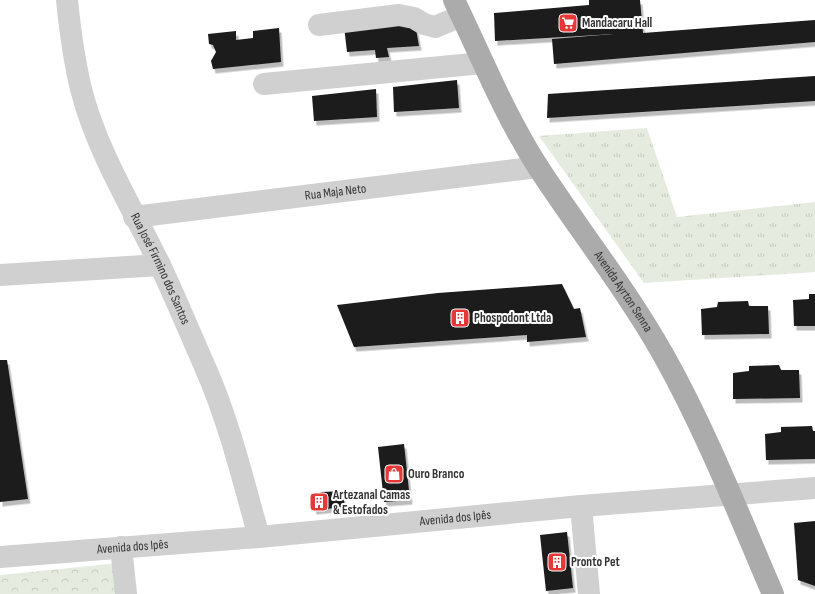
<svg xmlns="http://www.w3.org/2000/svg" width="815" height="594" font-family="'Sofia Sans Condensed',sans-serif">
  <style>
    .grass { fill: url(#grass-tufts) }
    .park { fill: url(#park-crowns) }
    .building { fill: #1a1a1a; filter: url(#shadow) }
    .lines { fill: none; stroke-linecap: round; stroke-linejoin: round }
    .minor { stroke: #d0d0d0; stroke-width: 22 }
    .major { stroke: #ababab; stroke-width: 22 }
    .labels { text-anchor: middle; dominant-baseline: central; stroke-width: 4; stroke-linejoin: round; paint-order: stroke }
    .poi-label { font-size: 13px; font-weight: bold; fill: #333; stroke: #fff; text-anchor: start }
    .street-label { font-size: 13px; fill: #333; stroke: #fff }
  </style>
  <defs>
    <pattern id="grass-tufts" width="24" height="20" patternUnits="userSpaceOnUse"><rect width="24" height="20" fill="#e5ecdf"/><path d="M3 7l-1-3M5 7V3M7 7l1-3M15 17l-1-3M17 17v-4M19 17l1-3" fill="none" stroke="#c5cbc0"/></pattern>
    <pattern id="park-crowns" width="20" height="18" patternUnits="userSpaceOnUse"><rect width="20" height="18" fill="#e5ecdf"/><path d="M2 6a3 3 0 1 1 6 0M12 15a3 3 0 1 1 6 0" fill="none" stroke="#c5cbc0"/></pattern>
    <filter id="shadow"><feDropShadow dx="2.5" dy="4.5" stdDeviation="0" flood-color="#0004"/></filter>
  </defs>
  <rect width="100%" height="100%" fill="#fff"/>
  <polygon class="grass" points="647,128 677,217 815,202 815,272 644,283 539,136"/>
  <polygon class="park" points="119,563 122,594 0,594 0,575"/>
  <g class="building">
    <polygon points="589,0 640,0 643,33 815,20 815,42 554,64 552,39 614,34 495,41 494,13 589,5"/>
    <polygon points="415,23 419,46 387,48 389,57 376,58 375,50 347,52 344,26"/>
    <polygon points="279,28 281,62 213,69 211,61 216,52 213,45 209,44 208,34 236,31 236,40 253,38 253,31"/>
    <polygon points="815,76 815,101 547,118 548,94"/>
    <polygon points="457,80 459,108 394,112 393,87"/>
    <polygon points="376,89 377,117 314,121 312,96"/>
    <polygon points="562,284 574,309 580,308 586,337 527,342 527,335 354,347 337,305 438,293"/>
    <polygon points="809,294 815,294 815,326 794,326 793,300 809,299"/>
    <polygon points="748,301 749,306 768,306 769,334 702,335 701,309 717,307 718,302"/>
    <polygon points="0,360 7,360 28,499 0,502"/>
    <polygon points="779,365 781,370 799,370 800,398 733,399 733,373 749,371 749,366"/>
    <polygon points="812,426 813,431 815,431 815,459 766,460 765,434 781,432 781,427"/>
    <polygon points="404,444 410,500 384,502 378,447"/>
    <polygon points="342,491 345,507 314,510 311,496 322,492"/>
    <polygon points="815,521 815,586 798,580 794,523"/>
    <polygon points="567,532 573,588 546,591 540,535"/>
  </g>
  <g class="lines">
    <g class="minor">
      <path id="s1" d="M67 0C70 30 74 60 81 89 97 152 132 207 160 265 176 299 190 333 205 367 229 421 243 480 259 537"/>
      <polyline points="319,25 399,15 414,18 424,24 435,27 461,16"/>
      <polyline points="264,84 483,63"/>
      <path id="s2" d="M134 217 538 167"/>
      <polyline points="0,275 160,265"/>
      <polyline points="581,506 589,594"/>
      <polyline points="121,547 126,594"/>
      <path id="s3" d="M0 557 259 537 581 506 815 488"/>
    </g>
    <path class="major" id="s4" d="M454 0C481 56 504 114 538 167 579 230 627 290 664 356 706 431 739 515 773 594"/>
  </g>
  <defs>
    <g id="supermarket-square" transform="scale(1)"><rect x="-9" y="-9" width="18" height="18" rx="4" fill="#e73838" stroke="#fff"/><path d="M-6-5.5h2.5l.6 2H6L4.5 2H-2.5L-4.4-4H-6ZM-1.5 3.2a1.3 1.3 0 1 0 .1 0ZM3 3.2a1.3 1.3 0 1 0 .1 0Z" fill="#fff"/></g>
    <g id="building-square" transform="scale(1)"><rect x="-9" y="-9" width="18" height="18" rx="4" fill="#e73838" stroke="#fff"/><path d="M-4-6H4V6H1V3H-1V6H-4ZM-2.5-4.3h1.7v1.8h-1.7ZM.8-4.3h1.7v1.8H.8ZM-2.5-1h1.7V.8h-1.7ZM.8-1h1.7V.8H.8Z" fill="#fff"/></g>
    <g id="shop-square" transform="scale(1)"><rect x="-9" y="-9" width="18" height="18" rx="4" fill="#e73838" stroke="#fff"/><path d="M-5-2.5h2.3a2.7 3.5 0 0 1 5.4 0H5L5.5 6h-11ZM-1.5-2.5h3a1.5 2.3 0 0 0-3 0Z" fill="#fff"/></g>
  </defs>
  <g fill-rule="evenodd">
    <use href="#supermarket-square" x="568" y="23"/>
    <use href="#building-square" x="460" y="318"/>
    <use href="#shop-square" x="394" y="474"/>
    <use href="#building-square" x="319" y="502"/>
    <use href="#building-square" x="557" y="562"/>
  </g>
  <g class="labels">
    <g class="poi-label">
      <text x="582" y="23">Mandacaru Hall</text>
      <text x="474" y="318">Phospodont Ltda</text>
      <text x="408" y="474">Ouro Branco</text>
      <text x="333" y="495">Artezanal Camas<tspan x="333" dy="15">&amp; Estofados</tspan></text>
      <text x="571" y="562">Pronto Pet</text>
    </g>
    <g class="street-label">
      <text stroke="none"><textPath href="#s2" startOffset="203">Rua Maja Neto</textPath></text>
      <text stroke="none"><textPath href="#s1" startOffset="287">Rua José Firmino dos Santos</textPath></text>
      <text stroke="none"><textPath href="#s4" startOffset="338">Avenida Ayrton Senna</textPath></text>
      <text stroke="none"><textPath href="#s3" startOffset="457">Avenida dos Ipês</textPath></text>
      <text stroke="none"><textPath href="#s3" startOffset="133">Avenida dos Ipês</textPath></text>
    </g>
  </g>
</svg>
